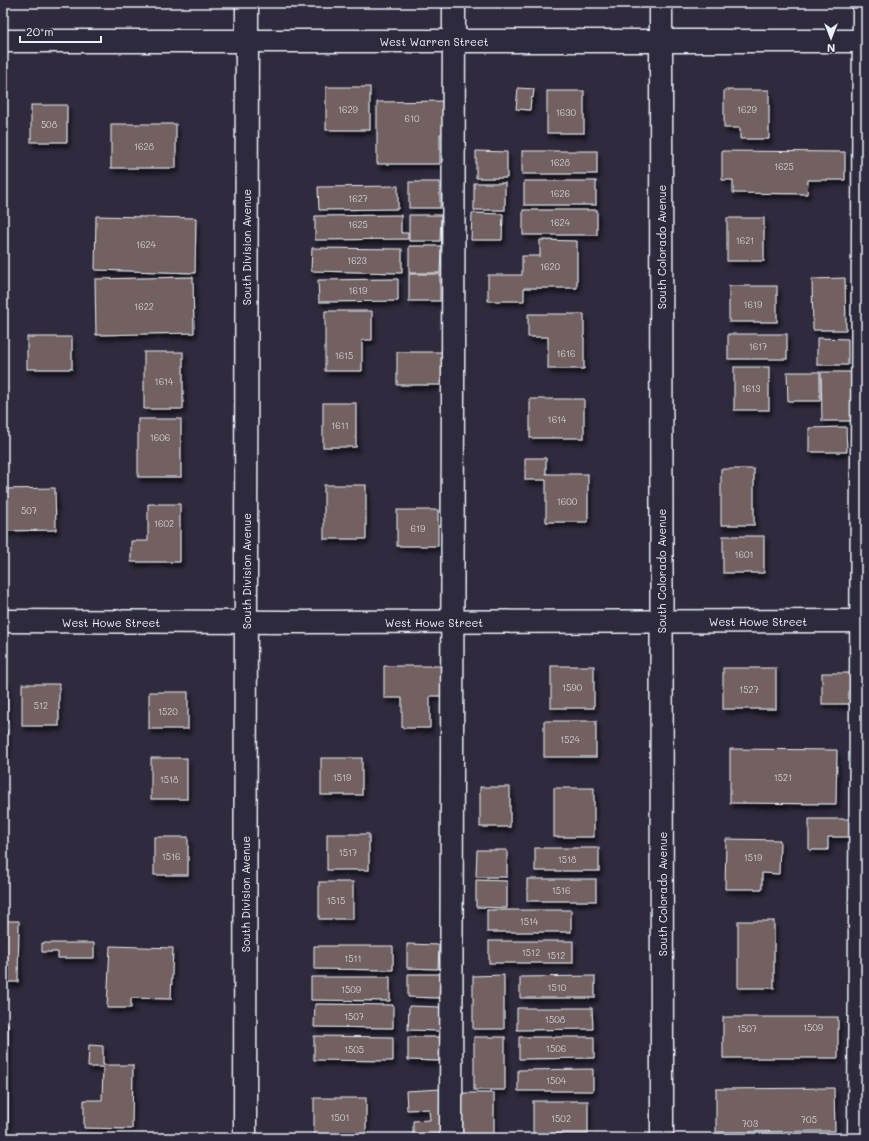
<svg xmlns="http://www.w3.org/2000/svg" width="869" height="1141" font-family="Mali,sans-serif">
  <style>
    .building { fill: #736060; stroke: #e8f1f8; filter: url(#shadow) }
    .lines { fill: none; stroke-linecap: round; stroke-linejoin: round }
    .minor-casing { stroke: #e8f1f8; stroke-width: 25 }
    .minor { stroke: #2f2a3d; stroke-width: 22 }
    .labels { text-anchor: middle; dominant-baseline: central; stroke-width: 4; stroke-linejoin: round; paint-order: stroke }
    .number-label { font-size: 9px; fill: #cbcdd2 }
    .street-label { font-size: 11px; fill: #e8f1f8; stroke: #2f2a3d }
  </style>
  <defs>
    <filter id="shadow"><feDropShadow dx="2.5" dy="4.5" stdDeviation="2" flood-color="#0009"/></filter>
  </defs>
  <rect width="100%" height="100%" fill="#2f2a3d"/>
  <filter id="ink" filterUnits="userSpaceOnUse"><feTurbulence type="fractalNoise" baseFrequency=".025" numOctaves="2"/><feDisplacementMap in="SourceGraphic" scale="8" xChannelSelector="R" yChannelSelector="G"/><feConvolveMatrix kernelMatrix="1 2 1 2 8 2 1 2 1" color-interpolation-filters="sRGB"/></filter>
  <g filter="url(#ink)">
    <g class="building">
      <rect x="326" y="87" width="44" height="43"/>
      <polygon points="518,88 534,89 533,98 531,98 530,110 516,109"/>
      <polygon points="724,90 769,90 769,139 740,139 740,128 724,128"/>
      <rect x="547" y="91" width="37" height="42"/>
      <polygon points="446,101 447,134 440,134 440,164 377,164 377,102"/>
      <rect x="31" y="105" width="36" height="37"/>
      <rect x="111" y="124" width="65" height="44"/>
      <polygon points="476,151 507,152 507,178 476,178"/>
      <rect x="522" y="151" width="75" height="23"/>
      <polygon points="722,151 845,152 845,180 808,180 807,194 733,193 733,180 722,180"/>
      <rect x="524" y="181" width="72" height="24"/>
      <rect x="409" y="182" width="31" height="26"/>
      <rect x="474" y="183" width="31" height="27"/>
      <polygon points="398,186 398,209 319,210 318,187"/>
      <rect x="523" y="210" width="74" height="25"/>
      <polygon points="472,213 503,214 502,240 471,240"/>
      <polygon points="401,215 401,233 408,233 408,239 315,240 315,216"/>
      <polygon points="409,215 441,215 440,241 409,241"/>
      <polygon points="96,216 196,218 195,273 95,270"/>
      <rect x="727" y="218" width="37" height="43"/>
      <polygon points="540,240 577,241 577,288 524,288 524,301 488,301 488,275 522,275 522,256 540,256"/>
      <polygon points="409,246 441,246 440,273 409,273"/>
      <polygon points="312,248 402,249 402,273 311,271"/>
      <rect x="409" y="274" width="31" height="27"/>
      <polygon points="193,277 194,333 96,335 95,279"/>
      <polygon points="845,278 846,330 813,330 812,279"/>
      <polygon points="398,279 398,301 319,302 318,280"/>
      <rect x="729" y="286" width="48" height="36"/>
      <polygon points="325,311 372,311 372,340 362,340 362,371 325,371"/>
      <polygon points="528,314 584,314 584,369 548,369 548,337 528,337"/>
      <rect x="728" y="334" width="59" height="25"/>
      <rect x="27" y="337" width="45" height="32"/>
      <polygon points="817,338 848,339 848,365 817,365"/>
      <rect x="144" y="352" width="39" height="57"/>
      <rect x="397" y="352" width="48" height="33"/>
      <rect x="734" y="367" width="35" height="43"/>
      <polygon points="787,372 820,372 820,401 788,401"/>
      <polygon points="821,372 852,372 853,421 822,421"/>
      <rect x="530" y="399" width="54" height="39"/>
      <rect x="323" y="403" width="33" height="44"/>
      <rect x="138" y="419" width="43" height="58"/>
      <polygon points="846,427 847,452 809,452 809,428"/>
      <polygon points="525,458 546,458 546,474 588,474 588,522 546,522 546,480 525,480"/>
      <rect x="721" y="469" width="33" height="56"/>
      <rect x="324" y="485" width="42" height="54"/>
      <polygon points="55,488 56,530 3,531 3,489"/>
      <polygon points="148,504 180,504 180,562 131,562 131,541 148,541"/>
      <rect x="397" y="510" width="41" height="36"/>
      <rect x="723" y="536" width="41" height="37"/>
      <polygon points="384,666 443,666 443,696 430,696 430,728 402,728 402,698 384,698"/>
      <rect x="551" y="666" width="43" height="42"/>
      <rect x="723" y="668" width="53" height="41"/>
      <rect x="822" y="673" width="31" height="31"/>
      <rect x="3" y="683" width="4" height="40"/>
      <rect x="22" y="684" width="37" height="42"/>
      <rect x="149" y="692" width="39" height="37"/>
      <rect x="544" y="721" width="52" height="36"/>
      <rect x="3" y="730" width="4" height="27"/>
      <polygon points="730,749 837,750 836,804 730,803"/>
      <rect x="151" y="758" width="36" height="41"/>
      <rect x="321" y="758" width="41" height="37"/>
      <rect x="480" y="787" width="30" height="40"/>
      <rect x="554" y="788" width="40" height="49"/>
      <polygon points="809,819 852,819 852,837 828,837 828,850 809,850"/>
      <rect x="327" y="834" width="42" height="36"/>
      <rect x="154" y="837" width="34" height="38"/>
      <polygon points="726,839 780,840 779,874 762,873 762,889 725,889"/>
      <rect x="535" y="848" width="64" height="23"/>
      <polygon points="477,850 507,850 507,877 476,877"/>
      <rect x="527" y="879" width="69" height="22"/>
      <polygon points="476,880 507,881 507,908 476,907"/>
      <rect x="319" y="882" width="34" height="37"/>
      <rect x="487" y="910" width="84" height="22"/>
      <polygon points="3,921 19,921 18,982 3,982"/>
      <rect x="738" y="921" width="36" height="67"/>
      <rect x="489" y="941" width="84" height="22"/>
      <polygon points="42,943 94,943 94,958 58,958 58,952 42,952"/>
      <polygon points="407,944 439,945 438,969 407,968"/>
      <polygon points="110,946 173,948 171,999 131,998 131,1008 107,1008"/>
      <polygon points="314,946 393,946 393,970 314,969"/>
      <polygon points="408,974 440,974 439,998 408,997"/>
      <polygon points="504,975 504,1029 473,1029 473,976"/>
      <polygon points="595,976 595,998 520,998 520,977"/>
      <polygon points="311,977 390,977 390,1001 311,1000"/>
      <polygon points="315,1004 393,1005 393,1028 314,1027"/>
      <polygon points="409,1006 440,1007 440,1031 408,1030"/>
      <polygon points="517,1008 592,1008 593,1029 517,1030"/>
      <rect x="723" y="1017" width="115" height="41"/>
      <rect x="3" y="1023" width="5" height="106"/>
      <polygon points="314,1036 393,1037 393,1061 314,1060"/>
      <polygon points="408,1037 440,1037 439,1061 408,1060"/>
      <rect x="474" y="1037" width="31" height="53"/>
      <polygon points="519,1037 594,1037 594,1058 519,1059"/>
      <polygon points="89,1045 103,1046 103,1065 133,1065 132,1129 84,1128 84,1100 102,1100 103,1067 88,1067"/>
      <polygon points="593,1069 593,1091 518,1091 518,1070"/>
      <polygon points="834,1088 835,1131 716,1132 716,1089"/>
      <polygon points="441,1089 443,1138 413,1138 413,1121 430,1120 429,1109 407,1110 406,1091"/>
      <rect x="462" y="1093" width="32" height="42"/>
      <rect x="314" y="1098" width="52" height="38"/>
      <rect x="533" y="1101" width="55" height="33"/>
    </g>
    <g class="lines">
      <g class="minor-casing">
        <g id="minor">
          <polyline points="661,3 662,1138"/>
          <polyline points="3,41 866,41"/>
          <polyline points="3,621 288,622 866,621"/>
          <polyline points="245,1138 247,3"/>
          <polyline points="451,1138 454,3"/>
          <polyline points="859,1138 864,3"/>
        </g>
      </g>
      <use href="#minor" class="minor"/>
    </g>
  </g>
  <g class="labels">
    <g class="number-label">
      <text x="348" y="109">1629</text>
      <text x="747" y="109">1629</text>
      <text x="566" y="112">1630</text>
      <text x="412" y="118">610</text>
      <text x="49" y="124">508</text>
      <text x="144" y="146">1628</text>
      <text x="560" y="162">1628</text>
      <text x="784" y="166">1625</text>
      <text x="560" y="193">1626</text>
      <text x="358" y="198">1627</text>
      <text x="560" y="222">1624</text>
      <text x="358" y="224">1625</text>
      <text x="745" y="240">1621</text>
      <text x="146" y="244">1624</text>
      <text x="357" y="260">1623</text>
      <text x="550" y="266">1620</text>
      <text x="358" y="290">1619</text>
      <text x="753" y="304">1619</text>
      <text x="144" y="306">1622</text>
      <text x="758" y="346">1617</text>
      <text x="566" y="353">1616</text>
      <text x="344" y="355">1615</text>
      <text x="164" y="381">1614</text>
      <text x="751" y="388">1613</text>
      <text x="557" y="419">1614</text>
      <text x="340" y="425">1611</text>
      <text x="160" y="437">1606</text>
      <text x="567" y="501">1600</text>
      <text x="29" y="510">507</text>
      <text x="164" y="523">1602</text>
      <text x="418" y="528">619</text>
      <text x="744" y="554">1601</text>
      <text x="572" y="687">1590</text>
      <text x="749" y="689">1527</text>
      <text x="41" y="705">512</text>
      <text x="168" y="711">1520</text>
      <text x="570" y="739">1524</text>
      <text x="342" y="777">1519</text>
      <text x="783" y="777">1521</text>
      <text x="169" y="779">1518</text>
      <text x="348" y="852">1517</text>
      <text x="171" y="856">1516</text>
      <text x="753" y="857">1519</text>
      <text x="567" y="859">1518</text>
      <text x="561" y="890">1516</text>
      <text x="336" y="900">1515</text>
      <text x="529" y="921">1514</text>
      <text x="531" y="952">1512</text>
      <text x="556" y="955">1512</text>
      <text x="353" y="958">1511</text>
      <text x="557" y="987">1510</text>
      <text x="351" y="989">1509</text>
      <text x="354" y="1016">1507</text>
      <text x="555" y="1019">1508</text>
      <text x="813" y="1027">1509</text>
      <text x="747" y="1028">1507</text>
      <text x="556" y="1048">1506</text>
      <text x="354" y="1049">1505</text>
      <text x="556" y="1080">1504</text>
      <text x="340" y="1117">1501</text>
      <text x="561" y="1118">1502</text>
      <text x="809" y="1119">705</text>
      <text x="750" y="1123">703</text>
    </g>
    <g class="street-label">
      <text x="434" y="41">West Warren Street</text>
      <text transform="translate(246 247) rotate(-90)">South Division Avenue</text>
      <text transform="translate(661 247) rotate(-90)">South Colorado Avenue</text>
      <text transform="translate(246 571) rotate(-90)">South Division Avenue</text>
      <text transform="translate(661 571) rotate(-90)">South Colorado Avenue</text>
      <text x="758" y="621">West Howe Street</text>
      <text x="111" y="622">West Howe Street</text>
      <text x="434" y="622">West Howe Street</text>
      <text transform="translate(245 894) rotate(-90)">South Division Avenue</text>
      <text transform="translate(662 894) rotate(-90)">South Colorado Avenue</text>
    </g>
  </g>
  <rect width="869" height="1141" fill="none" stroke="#2f2a3d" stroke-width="16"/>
  <rect x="8" y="8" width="853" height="1125" fill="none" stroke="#e8f1f8" stroke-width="1.5" filter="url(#ink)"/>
  <g transform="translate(831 38) rotate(180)" stroke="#2f2a3d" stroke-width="3" paint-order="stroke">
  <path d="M0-3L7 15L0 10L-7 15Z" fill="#e8f1f8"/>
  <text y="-6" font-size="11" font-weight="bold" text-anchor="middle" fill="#e8f1f8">N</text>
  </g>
  <path d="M20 36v6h81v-6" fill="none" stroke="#e8f1f8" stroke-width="2"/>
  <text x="26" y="36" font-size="12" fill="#e8f1f8" stroke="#2f2a3d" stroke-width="3" paint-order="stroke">20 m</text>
</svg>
